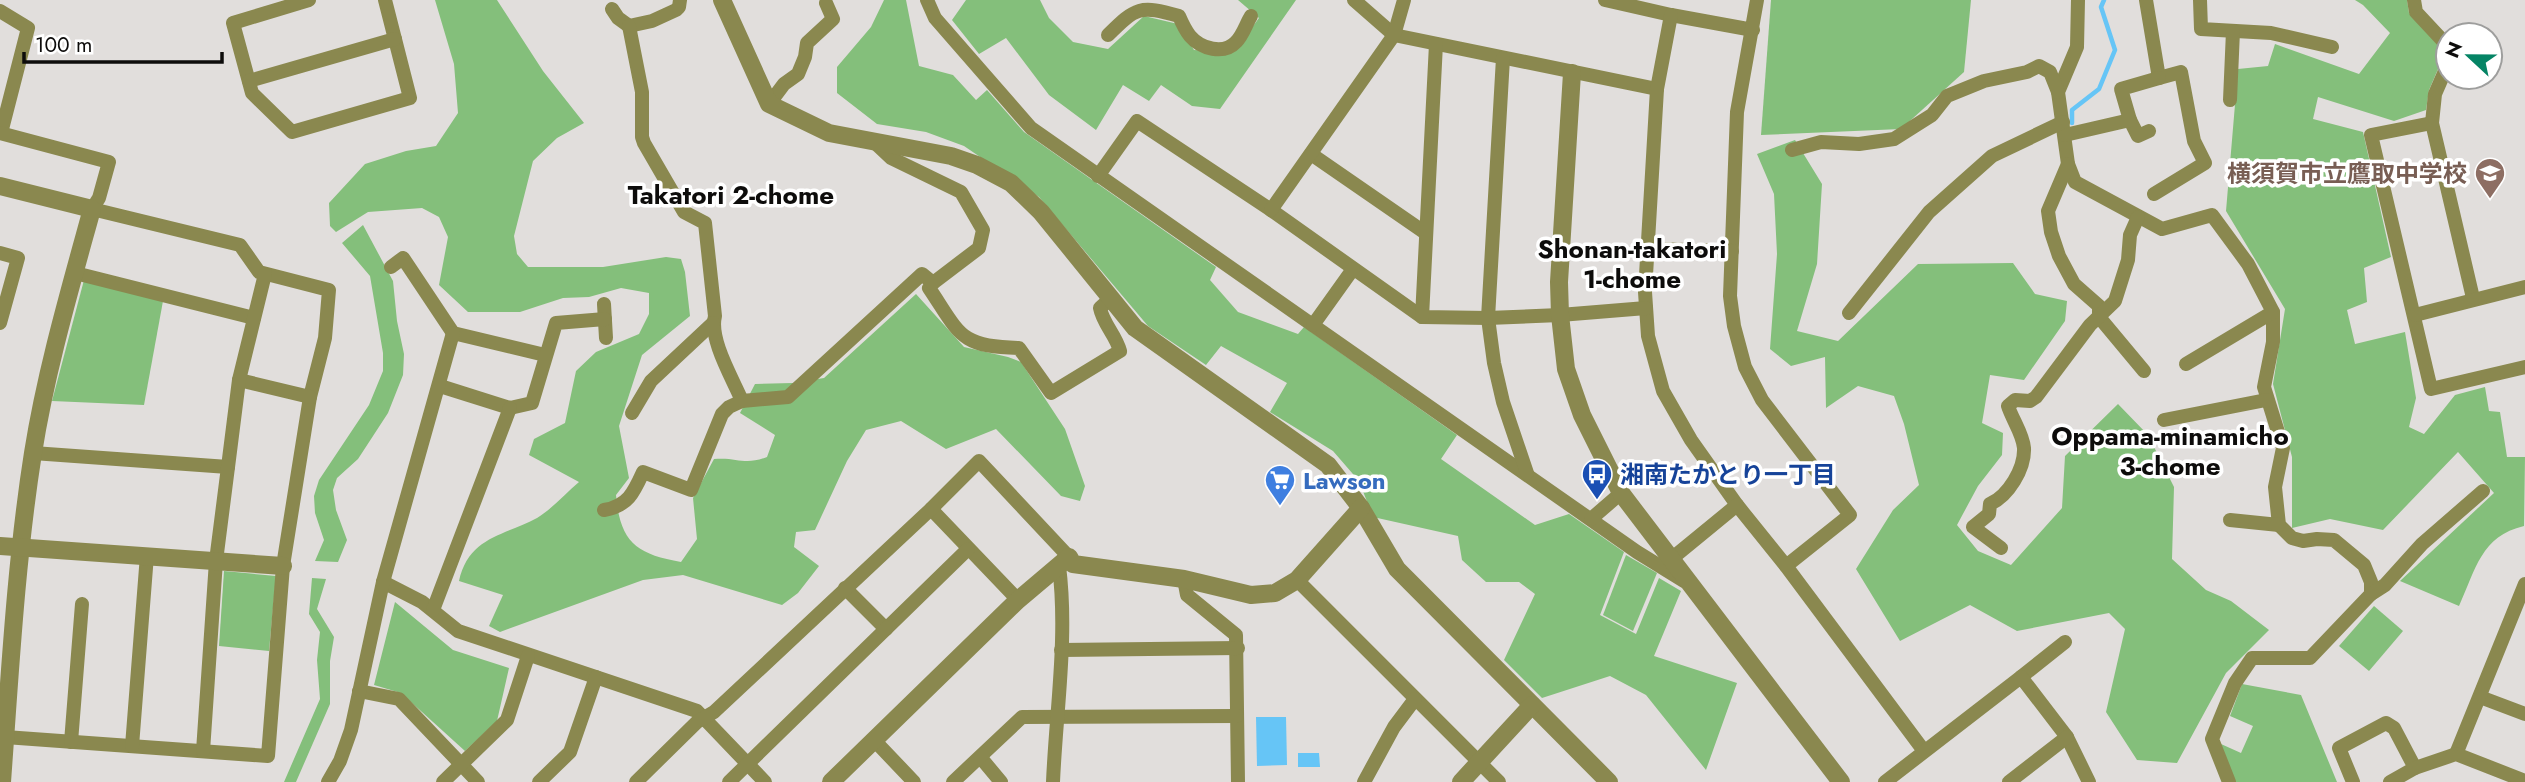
<svg xmlns="http://www.w3.org/2000/svg" width="2525" height="782" font-family="Jost,'Noto Sans JP',sans-serif">
  <style>
    .green { fill: #84bf7b }
    .water { fill: #66c5f6 }
    .lines { fill: none; stroke-linecap: round; stroke-linejoin: round }
    .stream { stroke: #66c5f6; stroke-width: 4.5 }
    .minor { stroke: #8a884f; stroke-width: 14 }
    .tertiary { stroke: #8a884f; stroke-width: 18 }
    .labels { text-anchor: middle; dominant-baseline: central; stroke-width: 7; stroke-linejoin: round; paint-order: stroke }
    .education-label { font-size: 24px; font-weight: bold; fill: #785e54; stroke: #fff; text-anchor: end }
    .transit-label { font-size: 24px; font-weight: bold; fill: #164399; stroke: #fff; text-anchor: start }
    .shop-label { font-size: 24px; font-weight: bold; fill: #366cbe; stroke: #fff; text-anchor: start }
    .neighbourhood-label { font-size: 26px; font-weight: bold; fill: #0d0c0b; stroke: #fff }
  </style>
  <rect width="100%" height="100%" fill="#e1dedc"/>
  <g class="green">
    <path d="M435 0H497L543 71 584 123 557 138 533 161 514 236 517 254 528 267H603L666 257 681 259 685 272 690 316 642 355 619 426 629 478 616 495C620 542 636 554 681 562L697 539 693 498 714 459C738 457 744 466 767 457L775 435 740 413 755 384 793 383 824 378 916 294 964 347 1008 357 1021 362 1065 429 1085 486 1080 501 1061 496 996 429 946 449 901 421 866 430 847 461 815 530 796 532 794 547 819 566 798 593 782 605 683 575 643 580 500 632 489 626 503 595 459 581C469 537 503 536 537 518 552 509 566 493 579 482L529 455 534 439 565 423 576 371 596 352 639 334 649 314V293L621 288 589 297 563 298 520 312H468L439 285 448 237 439 217 422 208 368 212 336 232 330 226 329 203 365 164 406 151 436 146 458 113 454 64Z"/>
    <polygon points="884,0 906,0 919,66 953,75 976,100 987,90 1024,132 1216,267 1210,280 1238,312 1298,334 1304,327 1457,435 1441,459 1535,525 1569,514 1624,552 1600,615 1636,634 1659,578 1681,591 1654,656 1737,683 1706,770 1646,695 1610,676 1542,698 1504,660 1535,594 1519,582 1486,582 1462,560 1458,536 1373,517 1359,481 1333,451 1270,412 1287,383 1221,346 1206,365 1148,326 1039,197 964,146 926,132 877,124 837,93 837,67 871,27"/>
    <polygon points="966,0 1040,0 1049,18 1073,42 1108,49 1144,16 1178,24 1194,50 1234,52 1259,18 1238,0 1296,0 1220,109 1192,106 1161,85 1149,101 1123,85 1096,130 1049,95 1006,38 979,54 952,20"/>
    <polygon points="1771,0 1971,0 1964,72 1901,129 1761,135"/>
    <path d="M2355 0H2407L2409 13 2438 44V69L2429 90 2426 110 2394 121 2318 97 2313 119 2363 132 2391 257 2364 268 2367 302 2347 310 2355 344 2405 332 2416 398 2409 427 2424 434 2455 395 2485 387 2489 411 2500 412 2507 457H2525L2524 526C2481 536 2476 569 2459 606L2400 581 2494 493 2458 452 2383 530 2330 519 2292 528V457L2273 384 2285 309 2226 211 2238 69 2268 66 2275 44 2359 74 2390 33 2363 5Z"/>
    <polygon points="1795,140 1822,184 1817,264 1797,331 1838,341 1918,264 2013,263 2035,294 2067,301 2065,321 2024,380 1990,375 1982,423 2003,433 2002,455 1978,486 1957,525 1978,551 2011,565 2062,508 2065,456 2118,404 2148,435 2174,487 2172,559 2206,590 2231,601 2269,630 2226,673 2177,763 2137,760 2106,712 2125,629 2109,613 2017,631 1970,605 1900,641 1856,569 1893,510 1919,485 1904,424 1894,396 1858,386 1826,408 1825,357 1791,366 1770,349 1777,254 1774,194 1757,154"/>
    <polygon points="363,225 393,281 397,321 404,354 403,375 388,413 358,459 337,478 333,490 336,510 347,540 338,562 315,561 324,540 315,513 314,496 319,480 369,405 383,371 383,353 370,276 342,243"/>
    <polygon points="84,280 163,301 144,405 52,401"/>
    <polygon points="1626,555 1657,573 1633,631 1603,615"/>
    <polygon points="224,571 276,576 269,651 219,646"/>
    <polygon points="312,578 326,579 317,609 334,637 330,661 330,704 296,782 284,782 320,699 317,660 320,632 309,614"/>
    <polygon points="395,602 453,650 509,668 497,721 465,751 401,693 374,685"/>
    <polygon points="2374,606 2403,631 2369,671 2339,646"/>
    <polygon points="2242,684 2301,695 2337,782 2233,782 2221,744 2241,753 2253,726 2230,716"/>
  </g>
  <g class="water">
    <polygon points="1256,717 1286,717 1287,765 1257,766"/>
    <polygon points="1298,753 1319,753 1320,767 1298,767"/>
  </g>
  <g class="lines">
    <polyline class="stream" points="2072,123 2072,110 2099,89 2115,50 2101,7 2104,0"/>
    <g class="minor">
      <polyline points="309,0 233,23 252,93 292,132 410,98 385,0"/>
      <polyline points="927,0 935,18 1031,128 1637,552 1684,581"/>
      <polyline points="1354,0 1394,35 1657,89"/>
      <polyline points="1605,0 1671,15 1753,30"/>
      <polyline points="1757,0 1737,112 1730,296 1734,326 1745,367 1762,400 1850,515 1786,566"/>
      <polyline points="2078,0 2077,47 2058,92 2068,164 2075,182 2162,229 2212,215 2248,264 2273,312 2273,342 2264,387 2283,448 2275,487 2279,525 2292,538 2303,541 2317,539 2334,540 2364,565 2371,582 2371,594 2310,658 2252,658 2235,683 2212,739 2229,782"/>
      <polyline points="2146,0 2159,78 2181,72 2194,141 2205,163 2154,194"/>
      <polyline points="2200,0 2201,29 2271,33 2332,47"/>
      <polyline points="2414,0 2416,12 2444,42 2445,71 2435,94 2432,123 2473,298"/>
      <polyline points="612,9 618,18 629,26 652,21 676,10 679,7 680,0"/>
      <polyline points="0,11 28,28 1,133"/>
      <polyline points="1671,15 1657,89 1645,292 1648,336 1663,391 1691,440 1737,505 1786,566 1924,751"/>
      <path d="M629 26 642 92V137L644 143 684 212 705 223 715 316C709 340 733 379 742 401"/>
      <path d="M1108 35C1136 7 1140 5 1179 16 1182 23 1186 31 1190 36 1201 49 1224 55 1236 42 1243 35 1246 24 1251 16"/>
      <polyline points="1503,58 1488,318 1494,363 1503,402 1527,473"/>
      <polyline points="249,81 395,39"/>
      <polyline points="2230,100 2233,31"/>
      <polyline points="769,104 784,84 798,74 805,57 807,43 833,19 826,3"/>
      <polyline points="2130,120 2138,136 2149,131"/>
      <polyline points="2432,123 2371,135 2431,389 2525,367"/>
      <polyline points="0,133 109,162 99,198 92,209 240,245 259,272 329,290 325,338 310,397 283,566 268,756 5,737"/>
      <polyline points="2065,135 2130,120 2121,89 2159,78"/>
      <polyline points="1792,150 1821,142 1859,144 1894,139 1932,115 1947,96 1984,81 2027,72 2039,66 2050,72 2058,92"/>
      <polyline points="1311,154 1424,232"/>
      <polyline points="2068,164 2048,211 2051,232 2059,256 2074,284 2099,306 2099,317 2144,371"/>
      <polyline points="1098,176 1137,121 1271,210 1422,317 1488,318 1560,315 1646,308"/>
      <polyline points="1271,210 1394,35 1404,0"/>
      <polyline points="1647,249 1732,251"/>
      <polyline points="0,253 18,258 0,323"/>
      <polyline points="391,267 403,258 453,333 545,355"/>
      <polyline points="75,273 254,318"/>
      <path d="M933 283 929 288C960 334 959 347 1019 348L1051 393 1120 351C1116 335 1103 324 1100 308L1111 298"/>
      <polyline points="604,304 606,338"/>
      <polyline points="1849,313 1929,212 1992,156 2063,122"/>
      <polyline points="2415,315 2525,287"/>
      <polyline points="1422,317 1436,44"/>
      <polyline points="1313,325 1353,269"/>
      <polyline points="2186,364 2273,312"/>
      <polyline points="239,380 310,397"/>
      <polyline points="440,386 510,408 532,403 556,323 605,319"/>
      <polyline points="632,413 651,381 713,323"/>
      <polyline points="2164,420 2266,400"/>
      <polyline points="33,453 228,467"/>
      <polyline points="931,509 1018,600"/>
      <path d="M604 510C628 506 634 492 643 472L691 490 722 414 729 407 742 401 788 397 922 274 933 283 979 248 983 230 961 192 891 158 874 142"/>
      <polyline points="1591,519 1621,493"/>
      <polyline points="2230,520 2279,525"/>
      <path d="M2001 548 1973 527 1989 514 1990 504C2008 496 2025 469 2024 448 2023 434 2012 419 2008 406L2015 400 2030 401 2036 397 2090 325 2115 301 2128 260 2130 235 2138 217"/>
      <polyline points="1670,560 1737,505"/>
      <polyline points="1184,579 1187,595 1236,635 1238,782"/>
      <polyline points="1297,580 1499,782"/>
      <polyline points="383,582 422,602 458,631 697,711 765,782"/>
      <polyline points="845,588 886,629"/>
      <polyline points="2371,594 2385,585 2422,544 2483,491"/>
      <polyline points="433,610 510,408"/>
      <polyline points="1061,650 1238,648"/>
      <polyline points="2021,677 2065,642"/>
      <polyline points="359,691 399,699 478,782"/>
      <polyline points="2480,697 2525,714"/>
      <polyline points="874,740 914,782"/>
      <polyline points="71,742 82,604"/>
      <polyline points="132,746 147,555"/>
      <polyline points="203,751 216,561 228,467 239,380 265,274"/>
      <polyline points="2456,754 2525,584"/>
      <polyline points="981,758 1001,782"/>
      <polyline points="328,782 340,761 351,730 383,582 453,333"/>
      <polyline points="443,782 507,720 528,656"/>
      <polyline points="539,782 570,752 596,677"/>
      <polyline points="636,782 697,722 714,712 931,509 979,461 1069,557"/>
      <polyline points="729,782 968,549"/>
      <polyline points="953,782 1022,717 1237,716"/>
      <path d="M1053 782C1056 711 1068 637 1059 566"/>
      <polyline points="1364,782 1394,727 1415,699"/>
      <polyline points="1885,782 2021,677 2067,737 2089,782"/>
      <polyline points="2009,782 2067,737"/>
      <polyline points="2353,782 2339,748 2386,723 2394,728 2415,768"/>
      <polyline points="2390,782 2415,768 2456,754 2525,781"/>
    </g>
    <g class="tertiary">
      <polyline points="722,0 769,104 829,133 951,156 977,165 1011,183 1041,212 1135,328 1328,465 1361,508 1397,569 1609,782"/>
      <polyline points="1572,73 1559,282 1560,315 1566,369 1582,415 1621,493 1841,782"/>
      <path d="M0 186 92 209C70 289 46 371 33 453 16 561 10 672 2 782"/>
      <polyline points="0,546 283,566"/>
      <polyline points="831,782 1018,600 1069,557 1073,564 1184,579 1251,595 1275,593 1297,580 1361,508"/>
      <polyline points="1461,782 1532,705"/>
    </g>
  </g>
  <defs>
    <g id="school-pin" transform="scale(1.575)"><path d="M0 17L-7.5 6A9.5 9.5 0 1 1 7.5 6Z" fill="#8d6e63" stroke="#fff"/><path d="M0-5L7-2L0 1L-7-2ZM-4 1L0 2.5L4 1V4Q0 6-4 4Z" fill="#fff"/></g>
    <g id="bus-pin" transform="scale(1.575)"><path d="M0 17L-7.5 6A9.5 9.5 0 1 1 7.5 6Z" fill="#1a4fb4" stroke="#fff"/><path d="M-5-6H5V4H4V6H2V4H-2V6H-4V4H-5ZM-3.5-4V0h7V-4ZM-3.5 1.2v1.5H-2V1.2ZM2 1.2v1.5H3.5V1.2Z" fill="#fff"/></g>
    <g id="supermarket-pin" transform="scale(1.575)"><path d="M0 17L-7.5 6A9.5 9.5 0 1 1 7.5 6Z" fill="#3f7fe0" stroke="#fff"/><path d="M-6-5.5h2.5l.6 2H6L4.5 2H-2.5L-4.4-4H-6ZM-1.5 3.2a1.3 1.3 0 1 0 .1 0ZM3 3.2a1.3 1.3 0 1 0 .1 0Z" fill="#fff"/></g>
  </defs>
  <g fill-rule="evenodd">
    <use href="#school-pin" x="2490" y="173"/>
    <use href="#bus-pin" x="1597" y="474"/>
    <use href="#supermarket-pin" x="1280" y="480"/>
  </g>
  <g class="labels">
    <g class="education-label">
      <text x="2467" y="173">横須賀市立鷹取中学校</text>
    </g>
    <g class="transit-label">
      <text x="1620" y="474">湘南たかとり一丁目</text>
    </g>
    <g class="shop-label">
      <text x="1303" y="480">Lawson</text>
    </g>
    <g class="neighbourhood-label">
      <text x="731" y="195">Takatori 2-chome</text>
      <text x="1632" y="249">Shonan-takatori<tspan x="1632" dy="30">1-chome</tspan></text>
      <text x="2170" y="436">Oppama-minamicho<tspan x="2170" dy="30">3-chome</tspan></text>
    </g>
  </g>
  <g transform="translate(2469 56) rotate(292)"><circle r="33" fill="#ffffff" stroke="#9e9e9d" stroke-width="2"/>
  <path d="M0-5L12 26L0 18L-12 26Z" fill="#058465"/>
  <text y="-10" font-size="19" font-weight="bold" text-anchor="middle" fill="#0d0c0b">N</text>
  </g>
  <path d="M24 52v10h198v-10" fill="none" stroke="#0d0c0b" stroke-width="3.5"/>
  <text x="35" y="52" font-size="21" fill="#0d0c0b" stroke="#ffffff" stroke-width="5" paint-order="stroke">100 m</text>
</svg>
